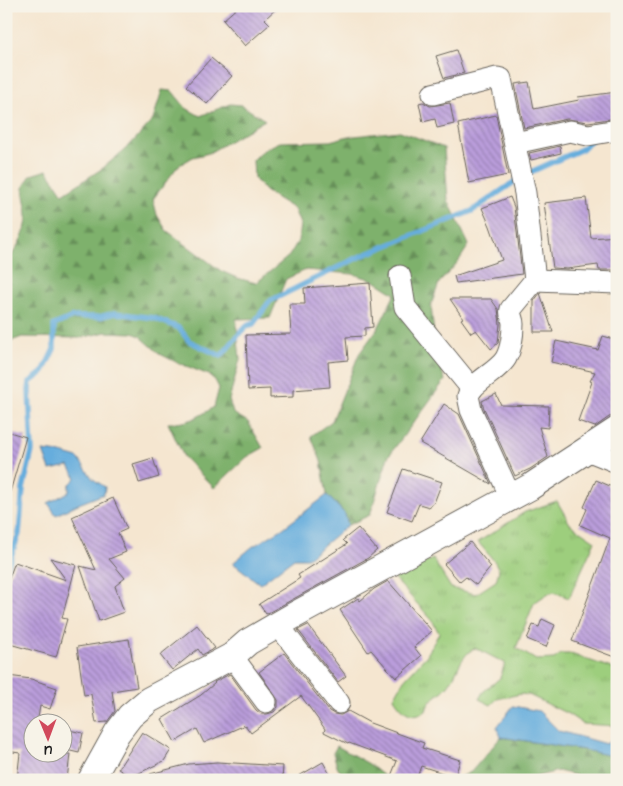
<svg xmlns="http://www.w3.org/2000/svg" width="623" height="786" font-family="'Architects Daughter',sans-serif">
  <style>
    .grass { fill: url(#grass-tufts); stroke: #5c754c }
    .forest { fill: url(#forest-firs); stroke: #4d6644 }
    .water { fill: #66addd; stroke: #41647c }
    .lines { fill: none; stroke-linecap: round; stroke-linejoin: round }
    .stream { stroke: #66addd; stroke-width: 5.5 }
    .building { fill: url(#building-back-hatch) }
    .minor-casing { stroke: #68635b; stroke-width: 23 }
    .tertiary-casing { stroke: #68635b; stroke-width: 28 }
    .minor { stroke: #fff; stroke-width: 21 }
    .tertiary { stroke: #fff; stroke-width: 26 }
  </style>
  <defs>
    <pattern id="grass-tufts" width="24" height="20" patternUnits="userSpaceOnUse" patternTransform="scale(1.25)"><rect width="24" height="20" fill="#9dce7d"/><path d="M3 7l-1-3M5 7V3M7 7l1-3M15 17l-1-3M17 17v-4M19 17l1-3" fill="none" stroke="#87b06b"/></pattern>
    <pattern id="forest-firs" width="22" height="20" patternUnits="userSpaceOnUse" patternTransform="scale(1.25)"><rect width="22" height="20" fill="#7eb16c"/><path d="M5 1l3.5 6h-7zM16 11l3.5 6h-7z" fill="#668f58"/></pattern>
    <pattern id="building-back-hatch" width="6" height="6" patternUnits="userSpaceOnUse" patternTransform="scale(1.25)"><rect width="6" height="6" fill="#ba9ddb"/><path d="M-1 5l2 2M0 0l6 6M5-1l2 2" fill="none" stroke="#967fb1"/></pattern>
  </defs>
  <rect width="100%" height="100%" fill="#f7f3e8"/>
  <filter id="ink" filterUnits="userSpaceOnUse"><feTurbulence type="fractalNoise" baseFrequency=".02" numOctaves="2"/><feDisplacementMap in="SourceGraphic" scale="10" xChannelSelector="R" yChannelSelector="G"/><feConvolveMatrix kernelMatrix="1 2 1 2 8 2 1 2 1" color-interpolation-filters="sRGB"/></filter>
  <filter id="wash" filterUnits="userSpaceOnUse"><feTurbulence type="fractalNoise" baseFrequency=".0096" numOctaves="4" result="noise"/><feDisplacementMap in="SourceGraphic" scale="20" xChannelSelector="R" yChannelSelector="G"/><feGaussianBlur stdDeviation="1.12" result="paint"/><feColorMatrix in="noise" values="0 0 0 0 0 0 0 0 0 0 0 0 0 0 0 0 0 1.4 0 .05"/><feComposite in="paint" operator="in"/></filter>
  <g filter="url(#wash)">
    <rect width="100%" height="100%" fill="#f5e6d0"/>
    <path class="grass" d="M557 501 570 524 595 541 569 598 554 592 547 594 534 603 516 648 536 660 554 659 561 654H571L617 670V726L583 724 568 714 529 695 521 694 497 699 491 705 479 699 483 692 500 678 505 663 475 648C459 656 458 674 447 687 438 697 429 698 426 711 411 720 402 711 394 698L404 680 427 655 439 633 432 620 392 576 433 559 451 588 476 594 496 581 499 570 495 562 478 542 525 512Z"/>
    <g class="forest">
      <path d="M162 90 172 91 186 108 200 116 230 104 241 105 265 120 209 153 193 157 178 166 153 199 157 215 166 230 221 271 237 278 256 283 289 256 298 241 300 224 294 209 265 191 254 178 253 160 265 149 280 142 330 141 345 137 400 131 444 148 448 200 469 245 458 262 439 283 431 305 436 355 445 380 388 457 370 515 348 525 345 514 327 495 321 461 311 436 332 421 359 354 378 328 395 294 373 280 353 274 306 270 286 279 270 318 236 319 240 359 229 400 233 413 248 422 263 448 247 457 214 488 184 457 168 423C188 424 196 418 214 407L219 388 215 380 209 375 176 362 160 354 140 336 133 333 106 332 80 338 22 337 6 343V261L10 259C17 246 27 232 27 217 27 208 24 198 23 188L31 175 47 170 63 194 103 168 129 146 153 120Z"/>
      <polygon points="501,737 584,750 617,757 617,780 581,780 575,775 558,771 522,780 454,780 471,772"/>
      <polygon points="337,746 369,764 389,780 349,780 338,769 333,753"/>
    </g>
    <g class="water">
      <polygon points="43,451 61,453 78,458 93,479 105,487 104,494 76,505 56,515 48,503 69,492 69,485 76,478 69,466 50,470"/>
      <polygon points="327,495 345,514 348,525 308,558 294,558 260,584 233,563 252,547 282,529"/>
      <polygon points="513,706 539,711 559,731 606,744 617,735 617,757 584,750 501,737 497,727"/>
    </g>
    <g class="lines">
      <g class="stream">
        <polyline points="524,175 582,149 591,140"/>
        <polyline points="6,570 19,534 23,489 32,451 29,390 30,382 43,372 54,349 54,325 73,317 99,317 115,313 154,318 179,328 189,341 221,356 246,326 253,324 270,301 359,257 472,211 517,180"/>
      </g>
    </g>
    <g id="blocks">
      <g class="building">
        <polygon points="239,6 279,6 265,19 270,24 245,46 223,20"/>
        <polygon points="456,50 464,73 444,78 436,56"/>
        <polygon points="211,58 232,76 207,104 186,86"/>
        <polygon points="529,82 534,109 579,100 578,97 617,92 617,118 588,122 567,119 524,128 515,84"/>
        <polygon points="423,102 430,106 450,103 454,124 437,128 435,119 423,122 419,103"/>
        <polygon points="496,115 508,175 469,183 458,124"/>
        <polygon points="560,146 561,153 531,160 529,153"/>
        <polygon points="510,197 514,207 522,274 456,283 454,276 502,260 490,226 482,208"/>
        <polygon points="586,198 591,238 617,236 617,270 599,270 598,265 567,269 553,268 544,203"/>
        <polygon points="370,283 373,327 365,328 365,336 346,337 348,360 328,362 330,387 293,390 293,397 270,398 270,389 248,390 246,335 291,334 289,304 305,304 304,288"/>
        <polygon points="540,293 553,332 534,332 534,301"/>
        <polygon points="450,299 491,299 498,309 500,324 498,343 491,349 476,330 471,333 461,319 463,318"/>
        <polygon points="603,336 617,340 617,415 609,417 595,427 578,421 592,382 590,381 595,372 551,362 556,341 598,350"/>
        <polygon points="496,394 501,405 549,406 548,428 539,427 548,457 530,469 515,476 483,406 482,401"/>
        <polygon points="444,404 459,414 491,484 420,443"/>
        <polygon points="6,431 26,437 10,492 6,492"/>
        <polygon points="153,458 159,477 139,483 133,464"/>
        <polygon points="403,469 442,482 434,503 429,507 419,504 412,521 387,512"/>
        <polygon points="596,480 617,489 617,658 572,641 610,538 580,525 587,509 584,507"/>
        <polygon points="113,498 127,529 118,533 126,552 109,559 125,578 115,586 124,612 99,621 80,566 96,570 72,517"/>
        <polygon points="358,528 377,550 368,558 266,614 259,604 300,578 298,575 347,544 343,540"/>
        <polygon points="470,542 491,567 476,585 466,577 460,582 444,564"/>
        <polygon points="50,558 76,565 62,618 67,619 56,657 6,643 6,586 15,562 66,580"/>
        <polygon points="388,581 432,631 414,647 421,656 396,678 371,650 368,652 340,610 358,598 360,601 374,589"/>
        <polygon points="542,619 555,625 546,647 527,639 533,625 539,627"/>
        <polygon points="197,625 215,648 202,655 198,649 172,670 160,655"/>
        <polygon points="308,625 346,676 338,682 298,630"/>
        <polygon points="129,639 137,687 112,691 115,711 107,722 96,723 91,694 84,695 77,647"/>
        <polygon points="284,653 329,711 334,714 341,715 348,711 370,723 424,743 422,748 460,760 455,777 421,766 416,780 400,780 391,776 397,761 349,743 348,744 324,732 325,729 301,696 251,733 245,725 204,743 197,729 175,742 162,719 201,695 215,683 214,682 230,674 256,710 261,714 267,714 274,712 278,707 278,700 259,672"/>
        <polygon points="8,676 31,679 57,688 50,709 40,706 37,724 32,724 32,754 70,754 67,780 17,780 20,753 6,751"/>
        <polygon points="64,729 83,733 79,753 62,749"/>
        <polygon points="142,732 171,750 164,761 131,777 118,769"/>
        <polygon points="217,762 283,766 282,780 150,780 150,774 189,764"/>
        <polygon points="323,762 333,780 292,780"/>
      </g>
    </g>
  </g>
  <g filter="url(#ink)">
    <use href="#blocks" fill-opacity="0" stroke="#68635b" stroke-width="1"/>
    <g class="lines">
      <g class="minor-casing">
        <g id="minor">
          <path d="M433 94 497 78 501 79 525 193 535 280 511 309C509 315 513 318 513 324 513 334 511 349 506 358 498 372 472 382 468 396L471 410 511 498"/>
          <polyline points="515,143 570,131 588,135 617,130"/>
          <polyline points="400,276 405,307 472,389"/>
          <polyline points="535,280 617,283"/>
          <polyline points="587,450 617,462"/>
          <polyline points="278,625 339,703"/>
          <polyline points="232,656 266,702"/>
        </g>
      </g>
      <g class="tertiary-casing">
        <polyline id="tertiary" points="91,780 117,733 130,716 149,700 232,656 248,642 293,616 530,487 617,430"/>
      </g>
      <use href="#minor" class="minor"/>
      <use href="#tertiary" class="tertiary"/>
    </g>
  </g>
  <rect width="623" height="786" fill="none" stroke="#f7f3e8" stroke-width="25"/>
  <g transform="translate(48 738) rotate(179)"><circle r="24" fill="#f7f3e8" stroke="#9f9d96"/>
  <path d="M0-4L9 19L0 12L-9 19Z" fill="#d1495b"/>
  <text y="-8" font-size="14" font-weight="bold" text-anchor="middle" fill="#1c1c1c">U</text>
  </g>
</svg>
